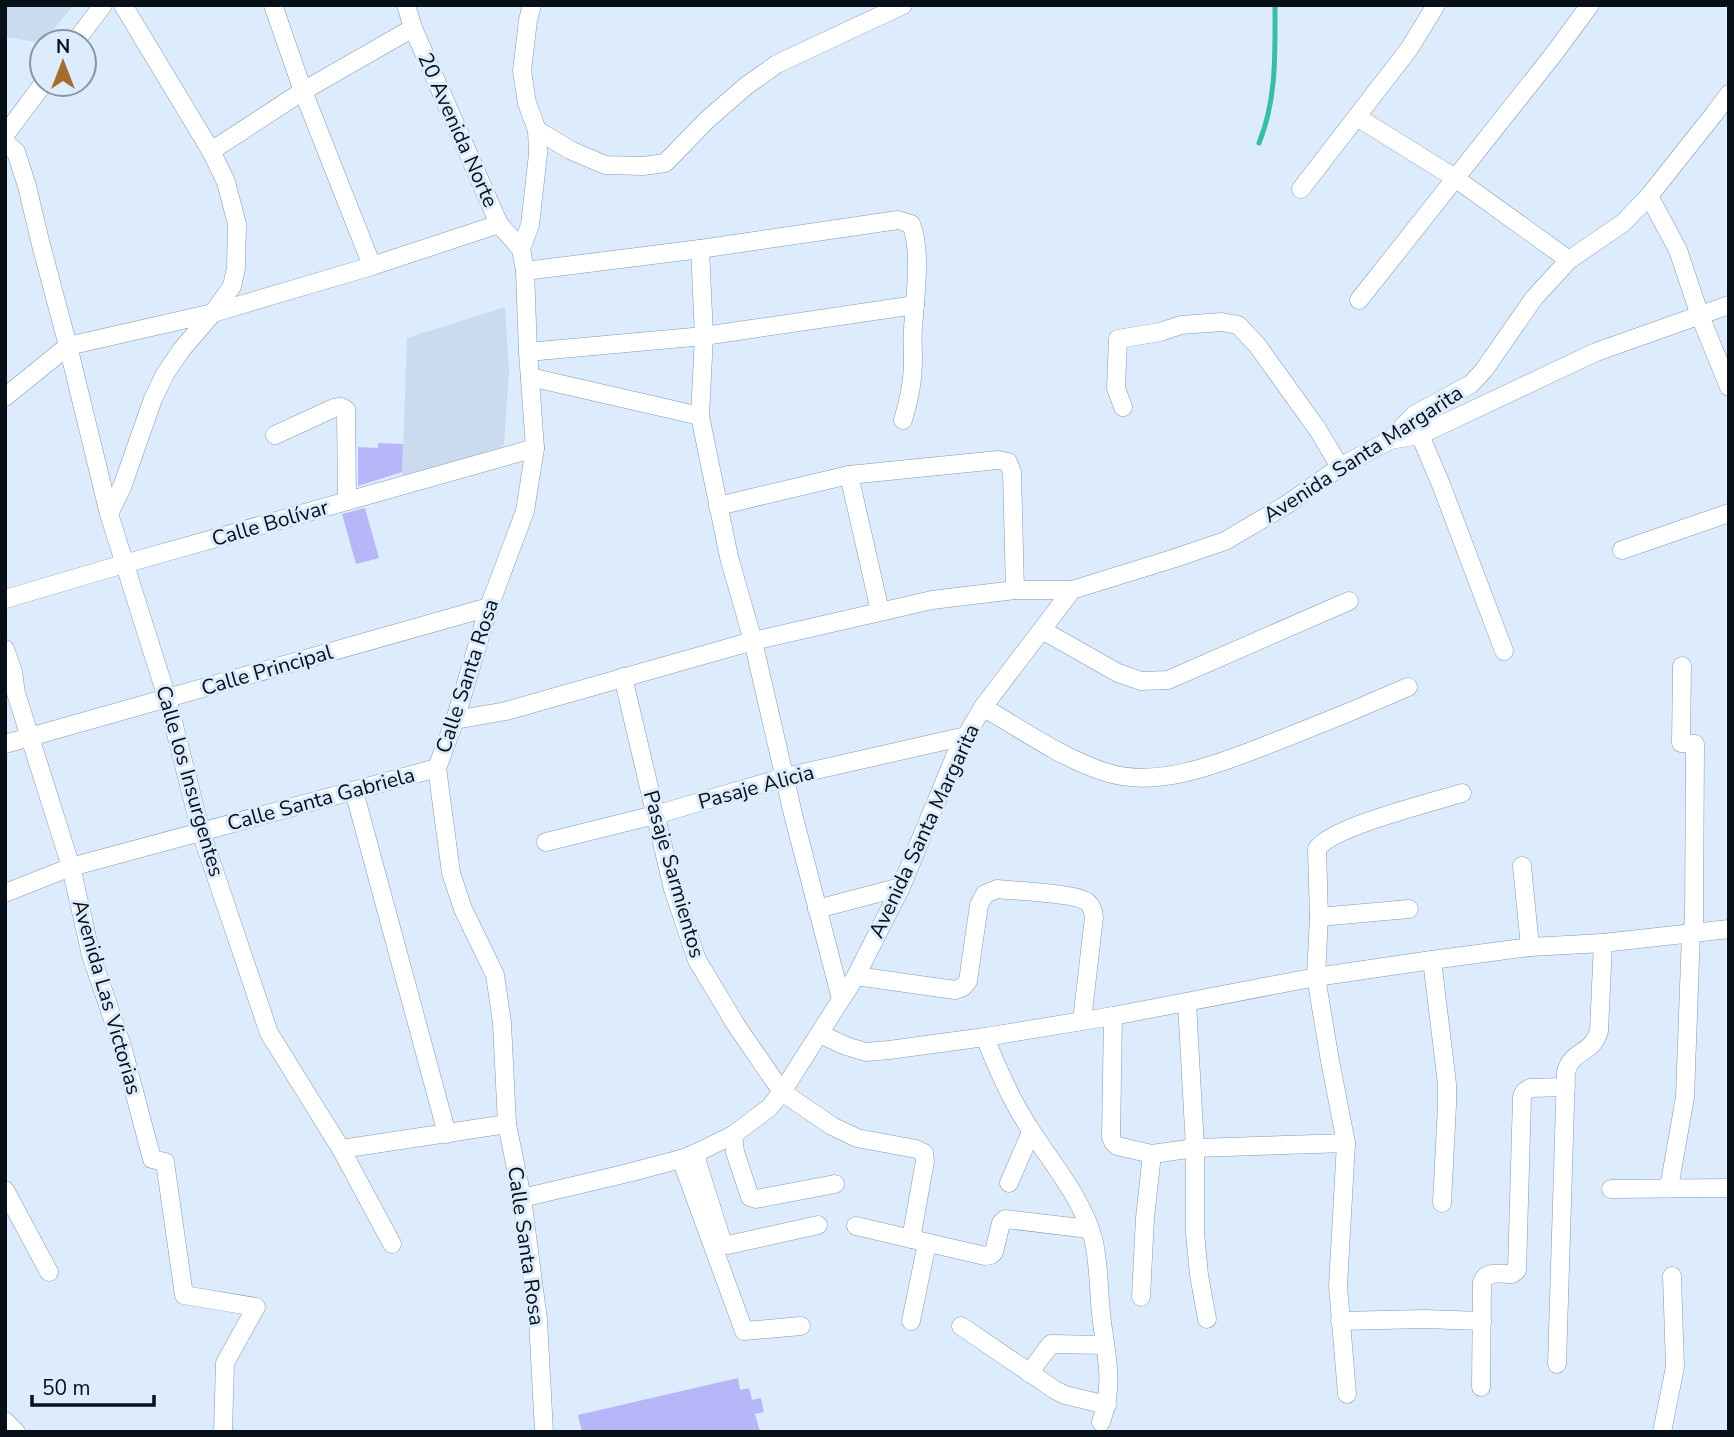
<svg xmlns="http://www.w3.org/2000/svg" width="1734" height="1437" font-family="'Nunito Sans',sans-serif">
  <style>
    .built { fill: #cadbef }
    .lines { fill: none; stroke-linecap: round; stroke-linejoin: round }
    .stream { stroke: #38bdab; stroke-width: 5 }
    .building { fill: #b7b6f8 }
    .minor-casing { stroke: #8199b3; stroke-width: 19 }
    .minor { stroke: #fff; stroke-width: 18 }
    .labels { text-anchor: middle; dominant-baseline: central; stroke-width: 6; stroke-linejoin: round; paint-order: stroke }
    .street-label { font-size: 21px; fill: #070f18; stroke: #ddecfd }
  </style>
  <rect width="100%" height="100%" fill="#ddecfd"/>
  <g class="built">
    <polygon points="5,5 74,5 42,43 5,37"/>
    <polygon points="505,307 509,370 504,444 500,448 402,477 407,338"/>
  </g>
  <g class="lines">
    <path class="stream" d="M1259 143C1277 99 1275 52 1275 5"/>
  </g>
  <g class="building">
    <polygon points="378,443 403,444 402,472 358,486 358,447 378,448"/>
    <polygon points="365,508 379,558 356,564 342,514"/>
    <polygon points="738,1378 740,1390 749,1388 752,1400 761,1398 764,1412 755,1414 760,1432 582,1432 578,1415"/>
  </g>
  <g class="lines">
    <g class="minor-casing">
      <g id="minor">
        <polyline points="273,5 303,91 372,266"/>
        <polyline points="406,5 413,28 499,224 521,249"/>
        <polyline points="532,5 528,20 522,71 527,103 537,130 538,154 530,225 521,249 525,271 528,352 535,448 525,511 489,607 455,720 437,768 451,873 463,909 495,975 502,1023 507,1124 522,1198 538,1320 544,1432"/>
        <polyline points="75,42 103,5"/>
        <polyline points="1357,117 1455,178 1569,260"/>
        <polyline points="537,130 570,150 605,165 643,166 665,163 708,119 746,86 777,64 903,5"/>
        <polyline points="5,135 43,84"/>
        <polyline points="5,142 16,152 27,186 40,241 68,346 109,514"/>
        <polyline points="211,151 303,91 413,28"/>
        <polyline points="1301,189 1409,49 1436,5"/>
        <polyline points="1649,196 1678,250 1700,316 1729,387"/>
        <polyline points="700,249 704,336 700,416 729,557 753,641 793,814 841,999"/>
        <path d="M525 271 700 249 898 220 911 224C922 251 915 298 913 328 912 339 913 350 913 361 913 381 909 401 903 420"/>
        <polyline points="1359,300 1553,55 1590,5"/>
        <polyline points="528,352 704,336 915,305"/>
        <polyline points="530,377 700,416"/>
        <polyline points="5,397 68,346 213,313 232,286 236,268 237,224 226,182 211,151 123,5"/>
        <polyline points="1123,407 1116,388 1118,339 1160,332 1181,325 1222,322 1238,325 1257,345 1318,430 1340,467"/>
        <polyline points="275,435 334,408 341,407 346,410 347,501"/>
        <polyline points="1420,435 1442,487 1504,651"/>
        <polyline points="1390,440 1420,435 1596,352 1729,305"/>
        <polyline points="849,475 880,611"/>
        <polyline points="718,506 849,475 998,460 1008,462 1012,472 1015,590"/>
        <polyline points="1622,550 1729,513"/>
        <polyline points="5,599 124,564 535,448"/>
        <polyline points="1042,630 1118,673 1141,681 1168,680 1349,601"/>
        <polyline points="5,649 13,672 16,693 71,867 91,955 122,1046 152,1159 165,1162 184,1295 256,1307 225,1363 223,1432"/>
        <polyline points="623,677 673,889 697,960 736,1025 782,1092 832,1126 857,1138 916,1149 924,1153 925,1161 911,1239"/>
        <path d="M983 707C1020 729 1064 759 1105 772 1162 791 1232 758 1285 738 1326 722 1367 705 1408 687"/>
        <polyline points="455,720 506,711 753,641 932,600 1015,590 1072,590"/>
        <polyline points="5,744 489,607"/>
        <polyline points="354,791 447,1134"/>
        <polyline points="546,842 655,815 785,777 966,736"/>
        <polyline points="1522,866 1530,947"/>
        <polyline points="5,893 71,867 437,768"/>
        <polyline points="817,909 901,887"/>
        <polyline points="1319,917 1409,909"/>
        <polyline points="1432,960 1447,1084 1447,1105 1442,1203"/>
        <path d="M856 976 955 990 963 987 968 981 979 905 985 894 997 889C1014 891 1077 893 1087 902 1092 906 1093 911 1094 917L1082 1021"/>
        <polyline points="1187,1003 1195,1148 1195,1233 1199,1275 1207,1319"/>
        <polyline points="1113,1016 1111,1137 1113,1142 1117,1146 1152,1154 1195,1148 1346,1143"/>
        <polyline points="820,1034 846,1046 866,1052 889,1050 985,1037 1113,1016 1316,977 1432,960 1530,947 1603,943 1729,929"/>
        <path d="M985 1037C998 1071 1012 1102 1032 1132 1054 1166 1082 1199 1093 1238 1100 1265 1098 1295 1102 1322 1107 1359 1114 1386 1101 1422"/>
        <polyline points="733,1135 735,1152 750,1197 756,1199 835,1184"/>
        <polyline points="341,1149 507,1124"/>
        <polyline points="696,1153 698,1165 723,1244 728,1245 818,1225"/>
        <polyline points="681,1159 744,1331 801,1326"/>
        <polyline points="1009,1183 1031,1132"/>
        <polyline points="1669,1188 1685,1097 1691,933 1694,923 1695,744 1681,743 1682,666"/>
        <polyline points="1611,1189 1729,1188"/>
        <polyline points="5,1190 49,1272"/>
        <polyline points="522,1198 628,1173 681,1159 696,1153 733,1135 769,1108 782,1092 856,976 901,887 956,754 966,736 983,707 1072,590 1172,559 1225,541 1286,505 1340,467 1390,440 1414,415 1471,384 1484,370 1534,298 1569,260 1623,223 1649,196 1714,114 1729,94"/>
        <polyline points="856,1226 985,1256 991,1255 994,1252 1001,1223 1005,1219 1089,1229"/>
        <polyline points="392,1244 341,1149 269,1033 201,832 167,698 109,514 122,487 153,399 165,374 182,349 213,313 372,266 499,224"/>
        <polyline points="1141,1297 1145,1218 1152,1154"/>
        <polyline points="911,1321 927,1243"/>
        <polyline points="1340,1321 1424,1319 1482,1321"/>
        <polyline points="961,1326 1055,1390 1065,1395 1107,1405"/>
        <path d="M1557 1364 1566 1072C1572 1049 1592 1055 1599 1031L1603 943"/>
        <polyline points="1029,1373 1051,1344 1105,1345"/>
        <path d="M1481 1387 1482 1283C1485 1270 1500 1274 1512 1274L1517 1270 1522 1097 1524 1092 1530 1088 1566 1087"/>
        <path d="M1347 1394 1338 1286 1346 1143 1330 1061 1316 977 1319 917 1317 849C1331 827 1433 802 1462 793"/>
        <polyline points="5,1421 16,1432"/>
        <polyline points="1662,1432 1675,1367 1672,1276"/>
      </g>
    </g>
    <use href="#minor" class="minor"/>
  </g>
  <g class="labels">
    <g class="street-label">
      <text transform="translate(458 130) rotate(66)">20 Avenida Norte</text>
      <text transform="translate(1363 454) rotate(-33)">Avenida Santa Margarita</text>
      <text transform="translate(270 523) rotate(-16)">Calle Bolívar</text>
      <text transform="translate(267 670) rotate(-16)">Calle Principal</text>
      <text transform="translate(467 676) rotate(-72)">Calle Santa Rosa</text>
      <text transform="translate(190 781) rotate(74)">Calle los Insurgentes</text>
      <text transform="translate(756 787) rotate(-15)">Pasaje Alicia</text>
      <text transform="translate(321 799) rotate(-15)">Calle Santa Gabriela</text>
      <text transform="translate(924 831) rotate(-65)">Avenida Santa Margarita</text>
      <text transform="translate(674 874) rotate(74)">Pasaje Sarmientos</text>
      <text transform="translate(107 997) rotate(74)">Avenida Las Victorias</text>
      <text transform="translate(526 1246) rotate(82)">Calle Santa Rosa</text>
    </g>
  </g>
  <rect width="1734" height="1437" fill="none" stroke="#070f18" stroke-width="14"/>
  <g transform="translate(63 63)"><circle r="33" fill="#ddecfd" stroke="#8794a1" stroke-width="2"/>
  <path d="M0-5L12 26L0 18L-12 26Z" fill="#a76b2e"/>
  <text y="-10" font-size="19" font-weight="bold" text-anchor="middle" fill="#070f18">N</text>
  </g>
  <path d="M32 1395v10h122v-10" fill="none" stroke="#070f18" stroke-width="3.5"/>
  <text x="42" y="1395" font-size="21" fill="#070f18" stroke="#ddecfd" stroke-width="5" paint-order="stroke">50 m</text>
</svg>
